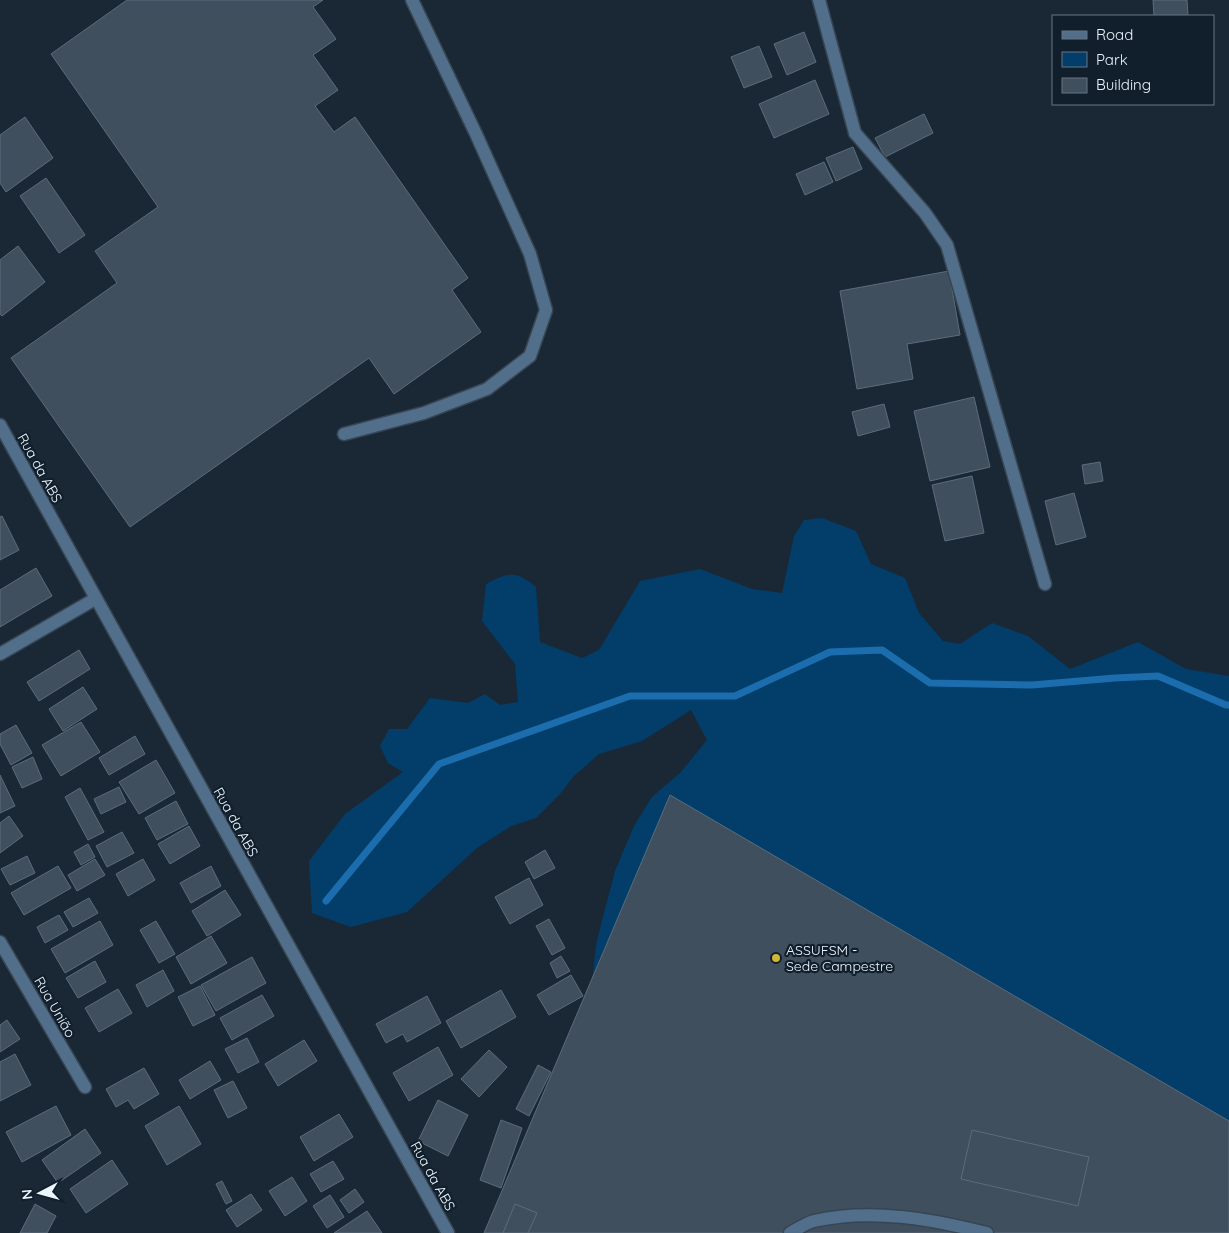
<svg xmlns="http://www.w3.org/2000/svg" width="1229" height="1233" font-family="Quicksand,sans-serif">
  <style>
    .green { fill: #023e69 }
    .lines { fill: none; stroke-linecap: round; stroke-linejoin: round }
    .stream { stroke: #1c6dae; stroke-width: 7 }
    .building { fill: #404f5e; stroke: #5c6c7c }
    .lane-casing { stroke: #374552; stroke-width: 15 }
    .street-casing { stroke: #374552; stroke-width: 15 }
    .lane { stroke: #516f8b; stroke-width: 12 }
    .street { stroke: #516f8b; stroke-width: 12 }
    .poi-dot { fill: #d0b736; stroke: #111f2c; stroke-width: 2 }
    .labels { text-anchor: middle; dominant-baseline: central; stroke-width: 4.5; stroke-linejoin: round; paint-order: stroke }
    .street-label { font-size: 14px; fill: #ebf5fe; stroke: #111f2c }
    .poi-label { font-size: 14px; fill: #ebf5fe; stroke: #111f2c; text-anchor: start }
  </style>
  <rect width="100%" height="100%" fill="#1a2836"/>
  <path class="green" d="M822 518 856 531 871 564 905 578 919 613 943 641 960 644 992 623 1028 636 1070 669 1138 642 1186 669 1229 676V1197L590 1002 596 944 615 871 634 826 652 797 681 772 707 740 691 710 642 741 599 754 573 777 560 794 536 818 511 826 477 848 407 912 351 927 312 913 309 861 345 814 403 772 388 763 380 746 389 729H407L430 698 468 703 485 694 500 705 518 702 515 664 482 621 486 584C509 572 515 570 536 587L540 642 582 658 599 650 640 581 700 569 752 589 782 593 794 536 804 520Z"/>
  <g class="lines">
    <polyline class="stream" points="326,901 439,764 630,696 735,696 830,652 882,650 930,683 1032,685 1115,678 1158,676 1226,705 1229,705"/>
  </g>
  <g class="building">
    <polygon points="127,0 323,0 313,7 336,39 313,55 338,90 315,106 334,132 355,117 468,278 452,290 481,332 394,394 369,358 130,527 11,358 117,283 95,251 158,207 51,54"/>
    <polygon points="1153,0 1187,0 1188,16 1154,16"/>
    <polygon points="804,32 816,62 787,75 774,44"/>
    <polygon points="759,46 772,77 744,88 731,57"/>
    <polygon points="815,80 829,114 774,138 759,104"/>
    <polygon points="924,114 933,133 885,157 875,138"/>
    <polygon points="25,117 53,158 6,192 0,183 0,135"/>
    <polygon points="853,147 862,169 836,181 826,158"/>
    <polygon points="824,162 833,182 805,195 796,174"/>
    <polygon points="46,178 85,235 59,253 20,196"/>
    <polygon points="18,246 45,282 2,316 0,314 0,260"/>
    <polygon points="949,271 960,335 907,344 913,379 857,389 840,291"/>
    <polygon points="974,397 990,467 930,481 914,411"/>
    <polygon points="884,404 890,427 858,436 852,412"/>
    <polygon points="1100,462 1103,481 1085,484 1082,465"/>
    <polygon points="972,476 984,533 945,541 932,485"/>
    <polygon points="1074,493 1086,537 1056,545 1045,501"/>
    <polygon points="2,516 19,550 0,560 0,517"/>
    <polygon points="36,568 52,596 0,627 0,590"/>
    <polygon points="79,650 90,669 39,701 27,682"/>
    <polygon points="83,687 97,709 63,731 49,709"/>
    <polygon points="81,722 100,752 61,776 42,745"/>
    <polygon points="16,725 32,753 11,765 0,744 0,734"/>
    <polygon points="135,736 145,754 109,775 99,758"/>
    <polygon points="33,757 42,779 22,788 12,767"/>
    <polygon points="156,760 175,793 139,814 119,782"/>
    <polygon points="0,775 15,806 0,813"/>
    <polygon points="119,787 126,802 101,814 94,799"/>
    <polygon points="80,788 104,832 88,840 65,797"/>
    <polygon points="670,795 1229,1121 1229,1233 484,1233"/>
    <polygon points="176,801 188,824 157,840 145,818"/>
    <polygon points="9,816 23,836 0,853 0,823"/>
    <polygon points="189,826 200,846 170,864 158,844"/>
    <polygon points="122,832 134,853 107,867 96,846"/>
    <polygon points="88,844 95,857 81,865 74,852"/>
    <polygon points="545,850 555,868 534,879 525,862"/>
    <polygon points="27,856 35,873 10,885 1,869"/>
    <polygon points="95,859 105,875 77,891 68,875"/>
    <polygon points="143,859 155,880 128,896 116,874"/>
    <polygon points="58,866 71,888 24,915 11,893"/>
    <polygon points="211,866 221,886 191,903 180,883"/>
    <polygon points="529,878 543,905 510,924 495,897"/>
    <polygon points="225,890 241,915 207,936 192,911"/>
    <polygon points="89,898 98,913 73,927 64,912"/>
    <polygon points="59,915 68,930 45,943 37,927"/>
    <polygon points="549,919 565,948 552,955 536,926"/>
    <polygon points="100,921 113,945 65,973 51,949"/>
    <polygon points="156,921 175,954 159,963 140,930"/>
    <polygon points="211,936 227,963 191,984 176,957"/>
    <polygon points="561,956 570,971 557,978 550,963"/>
    <polygon points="252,957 266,983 216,1011 201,985"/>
    <polygon points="95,961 106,982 78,998 66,978"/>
    <polygon points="163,970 174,991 147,1007 136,985"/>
    <polygon points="571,975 583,996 549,1015 537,995"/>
    <polygon points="200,986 215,1015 193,1026 178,997"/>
    <polygon points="118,989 132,1013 99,1032 85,1008"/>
    <polygon points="501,990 516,1017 461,1048 446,1021"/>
    <polygon points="262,995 274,1016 232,1040 220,1018"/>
    <polygon points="427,996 441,1023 407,1042 403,1034 386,1043 376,1024"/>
    <polygon points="7,1020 20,1039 0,1052 0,1025"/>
    <polygon points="247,1038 259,1062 238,1073 225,1049"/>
    <polygon points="304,1040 317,1061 278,1086 265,1064"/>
    <polygon points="438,1047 453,1075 409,1101 393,1073"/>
    <polygon points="489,1050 507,1067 479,1097 461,1079"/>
    <polygon points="15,1054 31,1085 0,1101 0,1062"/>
    <polygon points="210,1061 221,1080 190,1099 179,1080"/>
    <polygon points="538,1065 551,1072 529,1116 516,1109"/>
    <polygon points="144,1068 159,1094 134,1109 128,1100 116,1107 106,1089"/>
    <polygon points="233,1081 247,1108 228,1118 214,1090"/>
    <polygon points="438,1100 468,1115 448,1156 418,1141"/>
    <polygon points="56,1106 71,1135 22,1162 6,1132"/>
    <polygon points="179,1106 201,1144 167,1165 145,1126"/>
    <polygon points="339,1114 353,1137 314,1161 300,1137"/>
    <polygon points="501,1120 522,1128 501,1188 480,1180"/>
    <polygon points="85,1129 101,1153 58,1183 42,1160"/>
    <polygon points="972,1130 1089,1157 1078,1206 961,1179"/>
    <polygon points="112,1160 128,1184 86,1213 70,1189"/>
    <polygon points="333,1161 344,1179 321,1192 310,1174"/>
    <polygon points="292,1177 307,1201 285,1216 269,1191"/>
    <polygon points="222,1181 232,1201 226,1204 216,1184"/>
    <polygon points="355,1189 364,1202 349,1213 340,1200"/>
    <polygon points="251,1194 262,1210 237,1227 226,1210"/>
    <polygon points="330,1195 344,1217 327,1228 313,1206"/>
    <polygon points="35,1204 56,1216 47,1233 20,1233"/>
    <polygon points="515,1204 537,1213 528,1233 503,1233"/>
    <polygon points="367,1211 382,1233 334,1233"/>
  </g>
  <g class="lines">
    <g class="lane-casing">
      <g id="lane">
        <polyline points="855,133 925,213 947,245 1045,584"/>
        <polyline points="344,434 424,413 487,389 530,356 546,310 530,254 476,134 412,0"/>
        <path d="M790 1233C798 1229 806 1223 814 1221 871 1208 931 1219 987 1233"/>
      </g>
    </g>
    <g class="street-casing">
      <g id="street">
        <polyline points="819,0 855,133"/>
        <polyline points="0,425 448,1233"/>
        <polyline points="0,654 95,599"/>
        <polyline points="0,942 85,1087"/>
      </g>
    </g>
    <use href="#lane" class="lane"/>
    <use href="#street" class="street"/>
  </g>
  <circle class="poi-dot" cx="776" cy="958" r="5"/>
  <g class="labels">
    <g class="street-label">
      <text transform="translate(40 468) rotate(61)">Rua da ABS</text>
      <text transform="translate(236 822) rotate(61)">Rua da ABS</text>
      <text transform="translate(55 1007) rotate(60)">Rua União</text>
      <text transform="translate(433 1176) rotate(61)">Rua da ABS</text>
    </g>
    <g class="poi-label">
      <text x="786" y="950">ASSUFSM -<tspan x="786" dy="16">Sede Campestre</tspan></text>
    </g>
  </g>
  <rect x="1052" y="15" width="162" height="90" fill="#111f2c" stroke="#687580"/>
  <rect x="1062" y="31" width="25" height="8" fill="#516f8b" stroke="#687580"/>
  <text x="1096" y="40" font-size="15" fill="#ebf5fe">Road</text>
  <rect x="1062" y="52" width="25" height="15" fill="#023e69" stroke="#687580"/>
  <text x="1096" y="65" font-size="15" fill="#ebf5fe">Park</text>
  <rect x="1062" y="78" width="25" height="15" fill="#404f5e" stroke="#687580"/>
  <text x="1096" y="90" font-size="15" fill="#ebf5fe">Building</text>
  <g transform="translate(40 1193) rotate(264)" stroke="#111f2c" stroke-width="4" paint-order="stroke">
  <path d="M0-4L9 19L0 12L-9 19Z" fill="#ebf5fe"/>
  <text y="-8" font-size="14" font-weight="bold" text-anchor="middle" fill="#ebf5fe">N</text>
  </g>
</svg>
